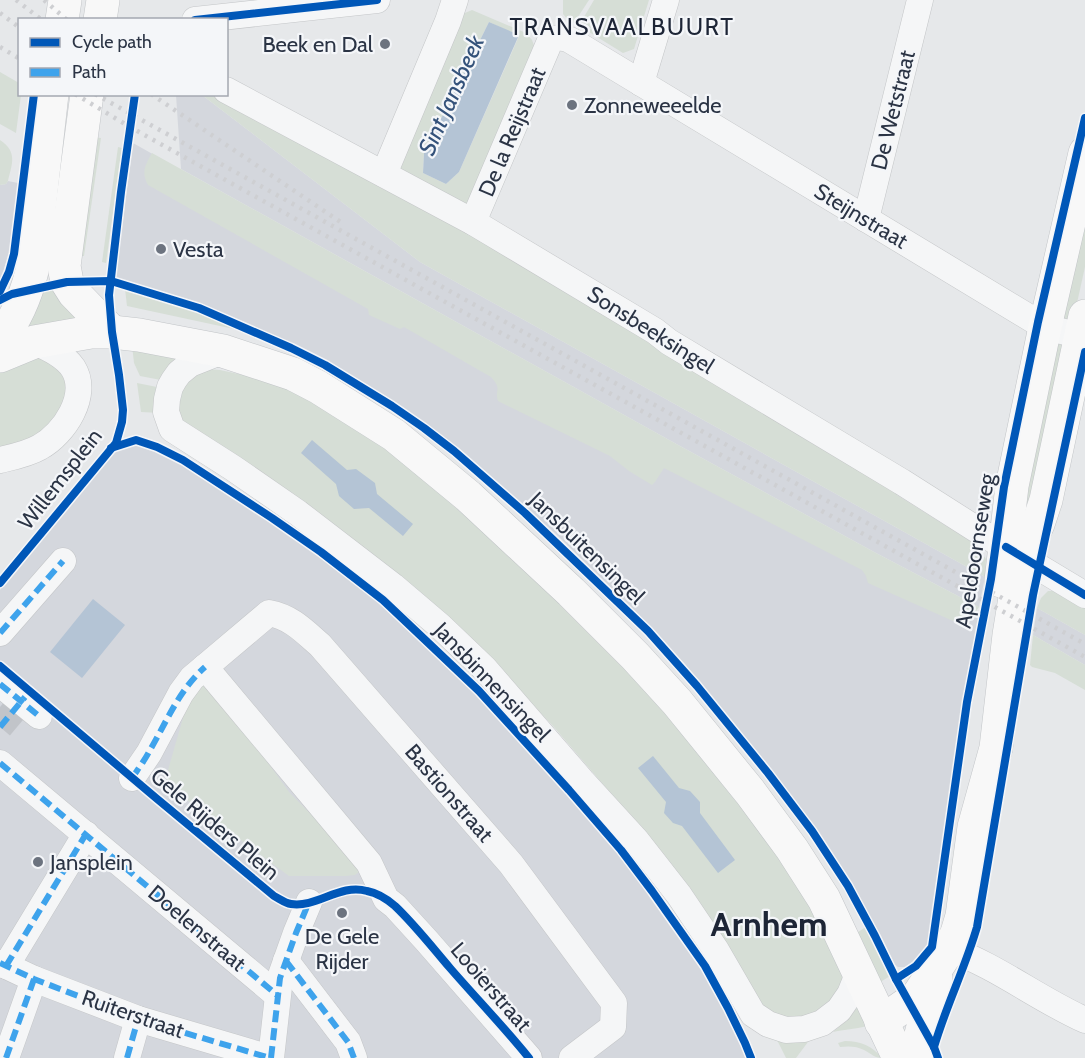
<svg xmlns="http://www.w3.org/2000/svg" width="1085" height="1058" font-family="Cabin,sans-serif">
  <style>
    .built { fill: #d4d7dd }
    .green { fill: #d6ded6; fill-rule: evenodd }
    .water { fill: #b4c4d5 }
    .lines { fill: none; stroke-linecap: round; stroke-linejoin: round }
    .minor-tunnel { stroke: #c1c4c9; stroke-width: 26; stroke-dasharray: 26 13; stroke-linecap: butt }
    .minor-casing { stroke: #c4c6c8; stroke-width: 27 }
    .major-casing { stroke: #c2c5c8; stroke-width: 34 }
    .minor { stroke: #f5f6f7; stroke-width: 26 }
    .major { stroke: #f8f8f8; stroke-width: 33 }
    .rail { stroke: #cecfd2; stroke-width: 4.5; stroke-dasharray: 3 6; stroke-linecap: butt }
    .quiet { stroke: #3ea3ec; stroke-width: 6; stroke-dasharray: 12 6; stroke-linecap: butt }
    .cycleway-casing { stroke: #f4f6f9; stroke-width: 11 }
    .cycleway { stroke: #0057b8; stroke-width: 8 }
    .poi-dot { fill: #6c737f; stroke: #f4f6f9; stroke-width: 2 }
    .labels { text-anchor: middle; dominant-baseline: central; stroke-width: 4.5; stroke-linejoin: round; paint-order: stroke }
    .poi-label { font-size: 22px; fill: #2b3445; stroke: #f4f6f9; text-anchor: start }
    .street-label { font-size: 22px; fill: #2b3445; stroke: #f4f6f9 }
    .neighbourhood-label { font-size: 24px; letter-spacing: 1.5px; fill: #1d2536; stroke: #f4f6f9 }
    .water-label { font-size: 24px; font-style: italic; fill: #34527a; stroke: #f4f6f9 }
    .town-label { font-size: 34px; font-weight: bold; fill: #1d2536; stroke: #f4f6f9 }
  </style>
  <rect width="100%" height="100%" fill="#e6e8ea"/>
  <g class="built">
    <polygon points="176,95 202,95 420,262 985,577 979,607 876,553 680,446 181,169"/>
    <polygon points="133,143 181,170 443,339 979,619 975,636 931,938 930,946 927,951 905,967 898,967 894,964 869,917 835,858 798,804 735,725 684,663 635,611 555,533 492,478 428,426 413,416 322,361 301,350 231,318 120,280 116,277 116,273"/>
    <polygon points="8,181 18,183 9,253 0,281 0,185 6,184"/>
    <polygon points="134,443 150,447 171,455 273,522 371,597 431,648 456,671 501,717 571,796 609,841 666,913 711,982 740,1036 750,1058 0,1058 0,590 110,456 118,448"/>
    <polygon points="1037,608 1085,635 1085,665 1033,635"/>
  </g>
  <g class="green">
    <polygon points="563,0 589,0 574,23 568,20 563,14"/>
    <polygon points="594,0 649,0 634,49 623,53 589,32 591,28 581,22"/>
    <path d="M472 10 526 33 532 40 535 48 467 207 398 169 460 15ZM489 22 519 36 459 172 446 184 423 173 424 153Z"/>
    <polygon points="0,72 19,83 20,94 21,95 16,133 0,124"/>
    <polygon points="202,95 223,95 474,237 897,492 897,495 975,544 986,559 985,577 420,262"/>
    <polygon points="93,137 101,138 84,256 71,256"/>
    <path d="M0 140C18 152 12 164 8 181L6 184 0 185Z"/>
    <polygon points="118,147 122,148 106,263 102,262"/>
    <path d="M152 153 680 446 876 553 979 607 969 621H953L868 583 866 576 862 570 664 468 655 482 652 485 629 471 610 456 498 401C494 389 503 390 491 377L404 327 400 329 369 315 368 309 148 185C141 173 145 165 152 153Z"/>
    <polygon points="1085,200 1085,267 1077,303 1066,324 1054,308"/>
    <polygon points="56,288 82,323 17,338 34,296"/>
    <polygon points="125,289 217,319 233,325 234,329 127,306"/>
    <polygon points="1066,341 1034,522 1014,504 1046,346"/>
    <polygon points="132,345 189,355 166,381 140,376 134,363"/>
    <polygon points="38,355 56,361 70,385 50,433 0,452 0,368"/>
    <polygon points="207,369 220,370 262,379 303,392 386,445 632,666 793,868 845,969 843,994 808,1024 764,1013 643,831 553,726 519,691 176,418 176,393 196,373"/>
    <polygon points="137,383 162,388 160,413 141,412"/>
    <polygon points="1048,591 1055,591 1085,607 1085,635 1037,608 1041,598"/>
    <polygon points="1033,635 1085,665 1085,690 1055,673 1032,667 1030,665"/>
    <polygon points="212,684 289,792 359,863 359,872 355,875 346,876 289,876 168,786 166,777 189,697 197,685"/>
    <polygon points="866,927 892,975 875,985 858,932"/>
    <path d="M862 1002 873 1024C860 1029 846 1029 833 1032L847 1020Z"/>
    <polygon points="773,1032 811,1038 796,1058 786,1058"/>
    <path d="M845 1041C861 1041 872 1046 882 1058 874 1058 872 1054 864 1050 857 1046 848 1046 840 1047L838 1043Z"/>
  </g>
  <g class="water">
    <polygon points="489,22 519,35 459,172 446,184 423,173 424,153"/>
    <polygon points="312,440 347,470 356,469 375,483 377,494 413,524 403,536 369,508 354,509 339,496 336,484 301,453"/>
    <polygon points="93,599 125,625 82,678 50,652"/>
    <polygon points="653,756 679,788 690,791 700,802 700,813 735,860 718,873 682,826 673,823 664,813 666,802 638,768"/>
  </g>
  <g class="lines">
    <polyline class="minor-tunnel" points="0,727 17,707"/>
    <g class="minor-casing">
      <g id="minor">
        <polyline points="195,20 377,0"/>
        <polyline points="641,83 666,0"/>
        <polyline points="226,90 473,222 655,331 669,342 902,482 987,536 1085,595"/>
        <polyline points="384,174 448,21 455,0"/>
        <polyline points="866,219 920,0"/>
        <path d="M473 222 550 41C557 37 562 37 570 40L1045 327 1081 336"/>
        <polyline points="223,351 190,364 179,373 174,380 170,387 167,399 166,412 172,429 233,468 298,513 393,586 440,626 485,669 582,781 636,840 679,895 716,950 753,1014 768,1024 786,1030 804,1029 822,1023 839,1010 850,994 858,974"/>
        <path d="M0 460C13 457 28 454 40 447 64 434 90 395 73 368 64 355 49 348 34 342"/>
        <polyline points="0,633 63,561"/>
        <polyline points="205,667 369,863 386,899 395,906 426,940 529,1058"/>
        <polyline points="0,684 39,716"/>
        <polyline points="0,763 277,995"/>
        <path d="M132 778 149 753 181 693 192 678 269 613C291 617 304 631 320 645L511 864 614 1003 613 1027 572 1058"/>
        <path d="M949 949C997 966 1038 999 1085 1020"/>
        <polyline points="286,961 348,1042 354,1058"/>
        <polyline points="0,963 34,979 138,1019 270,1058"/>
        <polyline points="6,966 86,834"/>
        <polyline points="6,1058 34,979"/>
        <polyline points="127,1058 138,1019"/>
        <polyline points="271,1058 280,978 296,933 309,902"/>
      </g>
    </g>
    <g class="major-casing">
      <g id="major">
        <polyline points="62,20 65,0"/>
        <polyline points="100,20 103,0"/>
        <polyline points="87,94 64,266 67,282 74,293 112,332"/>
        <path d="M0 340C16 319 26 296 32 271L52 94"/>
        <polyline points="0,356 34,342 91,332 112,332 139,335 223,351 293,374 318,387 394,435 468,496 571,592 635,656 677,702 750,792 792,849 824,899 899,1058"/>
        <polyline points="1001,581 1012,486 1045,327 1085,153"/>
        <polyline points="881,1022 917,997 949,949 957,933 962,916 974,827 996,748 1009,635 1019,573 1023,557 1038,524 1046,500 1085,316"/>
        <polyline points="918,1058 919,1042 936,978"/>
      </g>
    </g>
    <use href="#minor" class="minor"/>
    <use href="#major" class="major"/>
    <g class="rail">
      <polyline points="16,0 42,20"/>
      <polyline points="44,0 67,20"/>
      <polyline points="0,13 20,28"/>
      <polyline points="0,47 20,59"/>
      <polyline points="75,94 130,127 1085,657"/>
      <polyline points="95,94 1085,644"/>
      <polyline points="151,94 342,223"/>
    </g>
    <g class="quiet">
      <polyline points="0,633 63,561"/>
      <polyline points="0,684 39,716"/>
      <polyline points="0,727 25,697"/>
      <polyline points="0,763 277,995"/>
      <path d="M132 778C138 769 145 760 150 750 167 721 179 690 205 667"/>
      <polyline points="286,961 348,1042 354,1058"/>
      <polyline points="0,963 34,979 138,1019 270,1058"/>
      <polyline points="6,966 86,834"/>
      <polyline points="6,1058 34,979"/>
      <polyline points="127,1058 138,1019"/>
      <polyline points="271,1058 280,978 296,933 309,902"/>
    </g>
    <g class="cycleway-casing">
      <g id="cycleway">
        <polyline points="195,20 377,0"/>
        <polyline points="0,291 9,272 14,254 34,94"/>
        <polyline points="0,300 12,294 67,282 111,281 199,308 291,348 325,365 392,406 424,428 454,451 525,513 648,631 697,686 768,773 812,831 848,886 875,936 896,979 934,1047 938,1058"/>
        <polyline points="111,448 136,440 157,447 183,460 272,518 321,552 383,600 479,691 569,790 621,850 652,891 705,966 728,1008 745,1043 751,1058"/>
        <polyline points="1006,547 1085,595"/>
        <polyline points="0,583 116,443 122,422 123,410 119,375 112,332 109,295 121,192 135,94"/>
        <path d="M0 666 156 798 274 896C280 899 285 903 291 904 317 908 340 883 367 891 377 893 387 899 395 906 415 925 432 947 450 968 476 998 504 1027 529 1058"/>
        <polyline points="896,979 916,966 932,947 967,702 991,579 1004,487 1038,322 1085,118"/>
        <path d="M934 1047C946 1006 965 968 977 927L1033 595 1085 352"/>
      </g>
    </g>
    <use href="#cycleway" class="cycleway"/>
  </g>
  <g class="poi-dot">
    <circle cx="385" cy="44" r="6"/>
    <circle cx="572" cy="105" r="6"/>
    <circle cx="161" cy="249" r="6"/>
    <circle cx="38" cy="862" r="6"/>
    <circle cx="342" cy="913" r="6"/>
  </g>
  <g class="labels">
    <g class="poi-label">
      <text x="373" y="44" text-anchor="end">Beek en Dal</text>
      <text x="584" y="105">Zonneweeelde</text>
      <text x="173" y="249">Vesta</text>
      <text x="50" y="862">Jansplein</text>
      <text x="342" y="936" text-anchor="middle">De Gele<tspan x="342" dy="25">Rijder</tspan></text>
    </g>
    <g class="street-label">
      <text transform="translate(893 110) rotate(-76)">De Wetstraat</text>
      <text transform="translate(512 132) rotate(-67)">De la Reijstraat</text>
      <text transform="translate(861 216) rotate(31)">Steijnstraat</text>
      <text transform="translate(651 330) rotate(32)">Sonsbeeksingel</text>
      <text transform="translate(60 479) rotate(-52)">Willemsplein</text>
      <text transform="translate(587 548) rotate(44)">Jansbuitensingel</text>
      <text transform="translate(975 551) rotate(-81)">Apeldoornseweg</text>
      <text transform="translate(492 682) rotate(46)">Jansbinnensingel</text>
      <text transform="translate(449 793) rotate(49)">Bastionstraat</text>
      <text transform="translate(215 824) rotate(40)">Gele Rijders Plein</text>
      <text transform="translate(197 928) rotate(40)">Doelenstraat</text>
      <text transform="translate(491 987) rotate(49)">Looierstraat</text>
      <text transform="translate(133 1014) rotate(19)">Ruiterstraat</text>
    </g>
    <g class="neighbourhood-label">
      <text x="622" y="26">TRANSVAALBUURT</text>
    </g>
    <g class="water-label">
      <text transform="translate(451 95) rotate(-66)">Sint Jansbeek</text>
    </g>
    <g class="town-label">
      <text x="769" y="924">Arnhem</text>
    </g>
  </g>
  <rect x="18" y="18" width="210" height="78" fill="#f4f6f9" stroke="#a4a8b1" stroke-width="1.5"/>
  <rect x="30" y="38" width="30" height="9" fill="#0057b8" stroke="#a4a8b1" stroke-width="1.5"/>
  <text x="72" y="48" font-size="18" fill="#2b3445">Cycle path</text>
  <rect x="30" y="68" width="30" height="9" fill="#3ea3ec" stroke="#a4a8b1" stroke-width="1.5"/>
  <text x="72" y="78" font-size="18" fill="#2b3445">Path</text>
</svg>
